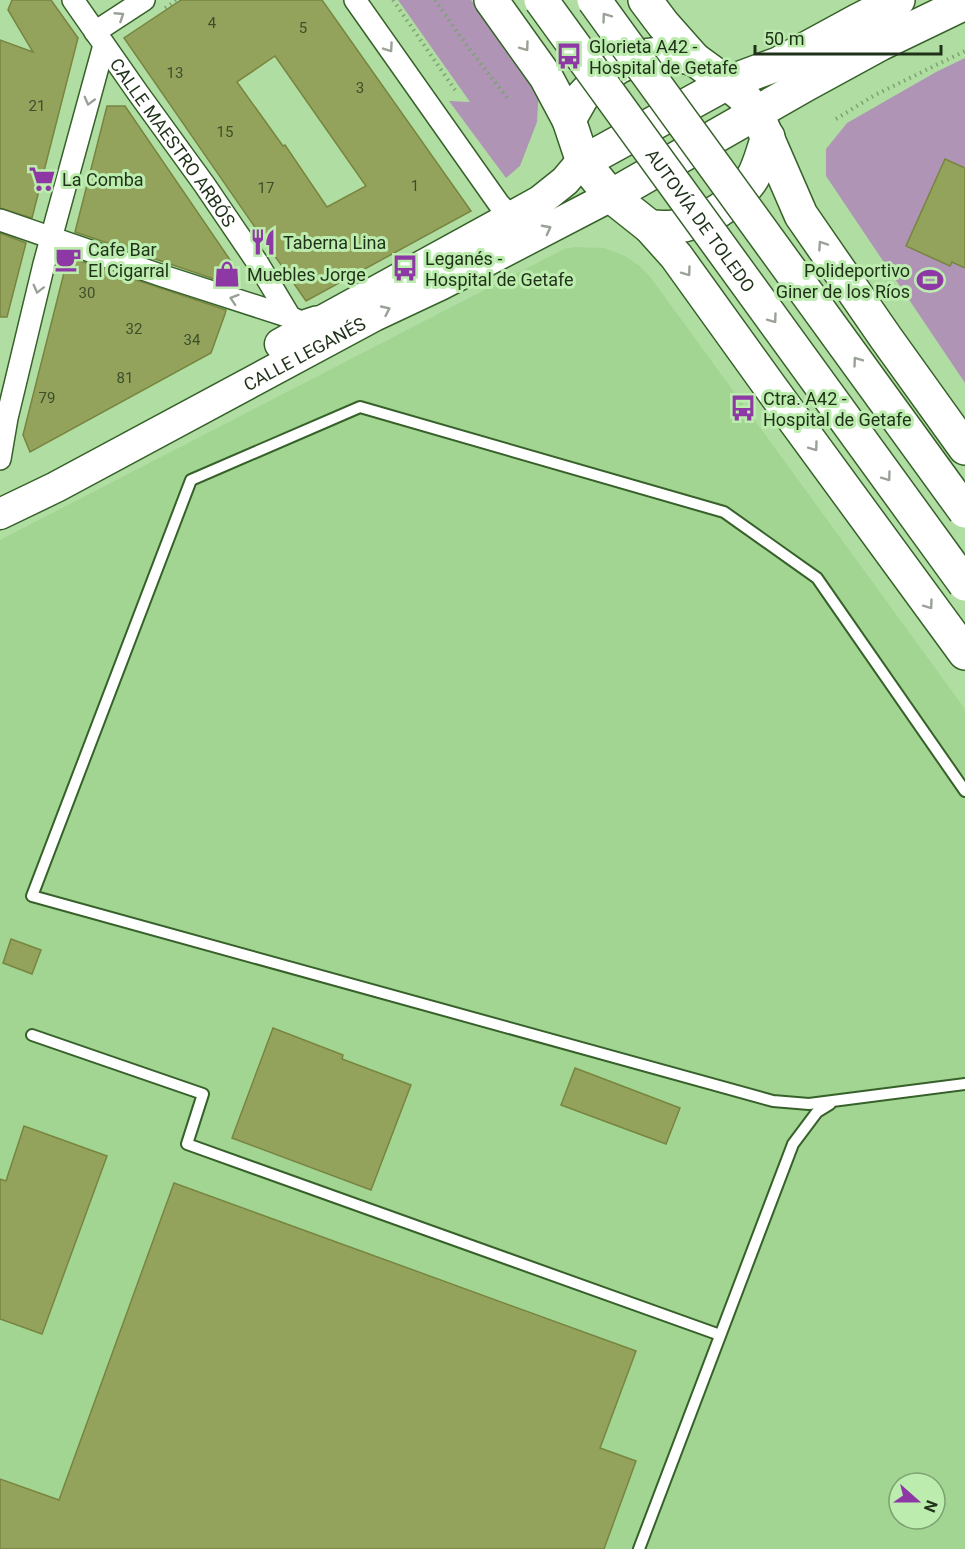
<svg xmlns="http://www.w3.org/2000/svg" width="965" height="1549" font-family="Roboto,sans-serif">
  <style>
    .built { fill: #a2d592; fill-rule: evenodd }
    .green { fill: #af94b6 }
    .building { fill: #94a35c; stroke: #788540; stroke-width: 1.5; fill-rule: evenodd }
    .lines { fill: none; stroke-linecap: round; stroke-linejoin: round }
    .lane-casing { stroke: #37612a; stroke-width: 14 }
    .street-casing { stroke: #37612a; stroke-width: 24 }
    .secondary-casing { stroke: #37612a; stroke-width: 33 }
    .highway-casing { stroke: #37612a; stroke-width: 36 }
    .path { stroke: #7da172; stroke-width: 4; stroke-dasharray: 1.5 4.5; stroke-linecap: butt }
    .lane { stroke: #fff; stroke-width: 10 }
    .street { stroke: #fff; stroke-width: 21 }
    .secondary { stroke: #fff; stroke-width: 30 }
    .highway { stroke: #fff; stroke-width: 33 }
    .highway-bridge-casing { stroke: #37612a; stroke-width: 36; stroke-linecap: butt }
    .highway-bridge { stroke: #fff; stroke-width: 33 }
    .oneway { stroke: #9aa298 }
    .labels { text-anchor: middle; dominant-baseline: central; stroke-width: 6; stroke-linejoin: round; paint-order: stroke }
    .number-label { font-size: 15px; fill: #3c4e2a }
    .poi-label { font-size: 18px; fill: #1f3119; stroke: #bcecae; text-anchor: start }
    .street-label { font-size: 18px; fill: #1f3119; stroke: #bcecae }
  </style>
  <rect width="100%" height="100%" fill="#b0dea2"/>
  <path class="built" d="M576 247 604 248 625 256 640 266 651 278 965 709V1549H0V540L564 249ZM899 1483H935V1519H899Z"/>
  <g class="green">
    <polygon points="398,0 471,0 539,87 537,122 520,166 506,178 449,101 470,102"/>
    <polygon points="965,58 965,383 826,176 826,149 847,123 936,72"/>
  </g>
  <g class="building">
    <polygon points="12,0 51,0 78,38 32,218 0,208 0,40 33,52 8,10"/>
    <path d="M181 0H322L471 211 306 301 124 38ZM275 56 366 186 327 207 285 145 283 146 237 82Z"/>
    <polygon points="107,106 125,106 239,273 235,286 75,232"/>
    <polygon points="945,159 965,168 965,268 952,262 950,266 906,246"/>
    <polygon points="0,233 26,243 7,317 0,317"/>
    <polygon points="68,257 226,310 225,314 211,353 30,452 23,435"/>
    <polygon points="11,939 41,950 32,974 3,963"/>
    <polygon points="273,1028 343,1055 342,1059 411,1085 371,1190 232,1138"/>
    <polygon points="575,1068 680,1108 666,1144 561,1105"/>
    <polygon points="24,1126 107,1156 42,1334 0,1319 0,1179 6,1181"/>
    <polygon points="174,1183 636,1351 600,1448 636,1461 604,1549 0,1549 0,1479 59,1500"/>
  </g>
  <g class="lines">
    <g class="lane-casing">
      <g id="lane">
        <polyline points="965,791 817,578 724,512 360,407 191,480 32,896 773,1101 809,1104 965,1084"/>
        <polyline points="32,1035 203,1094 187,1144 720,1335"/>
        <polyline points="639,1549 793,1144 817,1112 830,1104"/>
      </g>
    </g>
    <g class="street-casing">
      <g id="street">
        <path id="s1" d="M73 0 138 93 204 184 257 262 290 317 301 322 316 317 321 318"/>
        <polyline points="355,0 499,204 512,217"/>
        <polyline points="95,32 144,0"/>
        <polyline points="0,220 163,276 290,317"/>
        <polyline points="0,459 7,418 44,264 104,45"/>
      </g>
    </g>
    <g class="secondary-casing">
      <g id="secondary">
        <polyline points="280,344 540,201 565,181 576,168 583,162"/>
        <path id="s2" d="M0 514 56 487 374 316 440 285 611 196"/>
      </g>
    </g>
    <g class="highway-casing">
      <g id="highway">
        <polyline points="491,0 546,77 569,120 583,162 611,196 650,227 676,256 771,388 965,653"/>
        <polyline points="645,0 663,24 694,59"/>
        <polyline points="569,120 582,97 594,84 618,67 643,56 671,53 694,59 727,83 743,96 757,114 801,215 886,338 965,448"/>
        <polyline points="583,162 727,83 778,64 857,21 898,0"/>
        <polyline points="611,196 805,85 880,44 965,3"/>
        <path d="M650 227C658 227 666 228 673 227 704 223 737 204 753 177 760 165 763 150 768 137"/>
      </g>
    </g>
    <g class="path">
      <polyline points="393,0 455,90"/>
      <polyline points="435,0 465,43 508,99"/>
      <polyline points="165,8 177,0"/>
      <polyline points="836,119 875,95 965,51"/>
    </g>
    <use href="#lane" class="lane"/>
    <use href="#street" class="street"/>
    <use href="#secondary" class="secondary"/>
    <use href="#highway" class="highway"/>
    <g class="highway-bridge-casing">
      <g id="highway-bridge">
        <path id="s3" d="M541 0 965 584"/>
        <polyline points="594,0 965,511"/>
      </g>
    </g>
    <use href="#highway-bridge" class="highway-bridge"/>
  </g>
  <defs><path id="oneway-chevron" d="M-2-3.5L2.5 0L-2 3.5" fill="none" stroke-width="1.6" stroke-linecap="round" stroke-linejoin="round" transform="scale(1.5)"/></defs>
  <g class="oneway">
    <use href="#oneway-chevron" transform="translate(120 16) rotate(-33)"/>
    <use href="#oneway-chevron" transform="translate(606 17) rotate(-126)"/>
    <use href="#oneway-chevron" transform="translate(525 47) rotate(54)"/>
    <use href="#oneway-chevron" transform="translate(389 48) rotate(55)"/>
    <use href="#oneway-chevron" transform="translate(89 101) rotate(105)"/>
    <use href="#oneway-chevron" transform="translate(547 229) rotate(-28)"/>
    <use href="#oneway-chevron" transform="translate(822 245) rotate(-124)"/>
    <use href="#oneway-chevron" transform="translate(687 272) rotate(54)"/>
    <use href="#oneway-chevron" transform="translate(38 289) rotate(104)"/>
    <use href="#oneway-chevron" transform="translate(234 299) rotate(-162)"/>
    <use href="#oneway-chevron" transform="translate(386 310) rotate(-25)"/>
    <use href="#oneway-chevron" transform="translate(773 319) rotate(54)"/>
    <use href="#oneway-chevron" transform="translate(857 361) rotate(-126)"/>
    <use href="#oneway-chevron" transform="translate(814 447) rotate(54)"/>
    <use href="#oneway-chevron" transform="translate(887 477) rotate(54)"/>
    <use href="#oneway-chevron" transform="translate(929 605) rotate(54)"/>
  </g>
  <defs>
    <g id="bus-bare" transform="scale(2.07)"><path d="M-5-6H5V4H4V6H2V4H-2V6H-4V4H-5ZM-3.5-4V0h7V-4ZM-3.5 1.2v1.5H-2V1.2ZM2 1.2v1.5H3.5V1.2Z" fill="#8e38a5" stroke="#bcecae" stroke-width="2.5" paint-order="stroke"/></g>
    <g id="supermarket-bare" transform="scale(2.07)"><path d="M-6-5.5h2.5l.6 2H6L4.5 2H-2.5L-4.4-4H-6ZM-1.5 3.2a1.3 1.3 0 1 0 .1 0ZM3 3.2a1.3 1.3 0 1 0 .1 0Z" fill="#8e38a5" stroke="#bcecae" stroke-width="2.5" paint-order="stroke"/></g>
    <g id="restaurant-bare" transform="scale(2.07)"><path d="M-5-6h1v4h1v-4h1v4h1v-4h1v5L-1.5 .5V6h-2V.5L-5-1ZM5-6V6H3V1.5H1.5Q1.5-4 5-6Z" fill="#8e38a5" stroke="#bcecae" stroke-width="2.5" paint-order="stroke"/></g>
    <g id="cafe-bare" transform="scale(2.07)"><path d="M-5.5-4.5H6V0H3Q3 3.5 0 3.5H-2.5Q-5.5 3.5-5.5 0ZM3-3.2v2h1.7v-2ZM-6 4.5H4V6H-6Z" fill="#8e38a5" stroke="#bcecae" stroke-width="2.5" paint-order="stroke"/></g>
    <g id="shop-bare" transform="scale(2.07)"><path d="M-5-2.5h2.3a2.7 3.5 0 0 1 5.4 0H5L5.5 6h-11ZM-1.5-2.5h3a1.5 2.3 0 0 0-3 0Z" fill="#8e38a5" stroke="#bcecae" stroke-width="2.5" paint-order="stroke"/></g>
    <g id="stadium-bare" transform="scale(2.07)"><path d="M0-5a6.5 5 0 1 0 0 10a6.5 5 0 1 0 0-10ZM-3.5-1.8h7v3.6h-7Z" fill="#8e38a5" stroke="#bcecae" stroke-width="2.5" paint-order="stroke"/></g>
  </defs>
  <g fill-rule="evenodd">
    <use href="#bus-bare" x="569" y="56"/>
    <use href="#supermarket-bare" x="42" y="179"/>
    <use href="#restaurant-bare" x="263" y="242"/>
    <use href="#cafe-bare" x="68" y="259"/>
    <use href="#bus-bare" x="405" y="268"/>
    <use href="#shop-bare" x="227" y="274"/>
    <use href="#stadium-bare" x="930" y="280"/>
    <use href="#bus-bare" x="743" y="408"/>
  </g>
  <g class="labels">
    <g class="number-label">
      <text x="212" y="23">4</text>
      <text x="303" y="28">5</text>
      <text x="175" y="73">13</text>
      <text x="360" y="88">3</text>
      <text x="37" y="106">21</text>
      <text x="225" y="132">15</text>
      <text x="415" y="186">1</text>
      <text x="266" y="188">17</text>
      <text x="87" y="293">30</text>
      <text x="134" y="329">32</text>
      <text x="192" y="340">34</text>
      <text x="125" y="378">81</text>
      <text x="47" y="398">79</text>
    </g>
    <g class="poi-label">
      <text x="589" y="46">Glorieta A42 -<tspan x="589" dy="21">Hospital de Getafe</tspan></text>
      <text x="62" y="179">La Comba</text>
      <text x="283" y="242">Taberna Lina</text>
      <text x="88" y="249">Cafe Bar<tspan x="88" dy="21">El Cigarral</tspan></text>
      <text x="425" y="258">Leganés -<tspan x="425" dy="21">Hospital de Getafe</tspan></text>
      <text x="910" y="270" text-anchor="end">Polideportivo<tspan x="910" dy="21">Giner de los Ríos</tspan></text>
      <text x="247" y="274">Muebles Jorge</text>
      <text x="763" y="398">Ctra. A42 -<tspan x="763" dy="21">Hospital de Getafe</tspan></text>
    </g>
    <g class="street-label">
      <text stroke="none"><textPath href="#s1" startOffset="174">CALLE MAESTRO ARBÓS</textPath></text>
      <text stroke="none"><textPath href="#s3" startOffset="272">AUTOVÍA DE TOLEDO</textPath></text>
      <text stroke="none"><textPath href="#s2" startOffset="344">CALLE LEGANÉS</textPath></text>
    </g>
  </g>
  <g transform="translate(917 1501) rotate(111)"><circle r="28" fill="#bcecae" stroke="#7da172" stroke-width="1.5"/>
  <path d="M0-4.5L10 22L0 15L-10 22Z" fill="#8e38a5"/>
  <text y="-9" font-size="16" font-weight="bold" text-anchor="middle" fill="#1f3119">N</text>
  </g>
  <path d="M755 45v9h186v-9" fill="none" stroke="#1f3119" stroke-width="3"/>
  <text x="764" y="45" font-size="18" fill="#1f3119" stroke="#bcecae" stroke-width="4.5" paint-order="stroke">50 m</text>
</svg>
